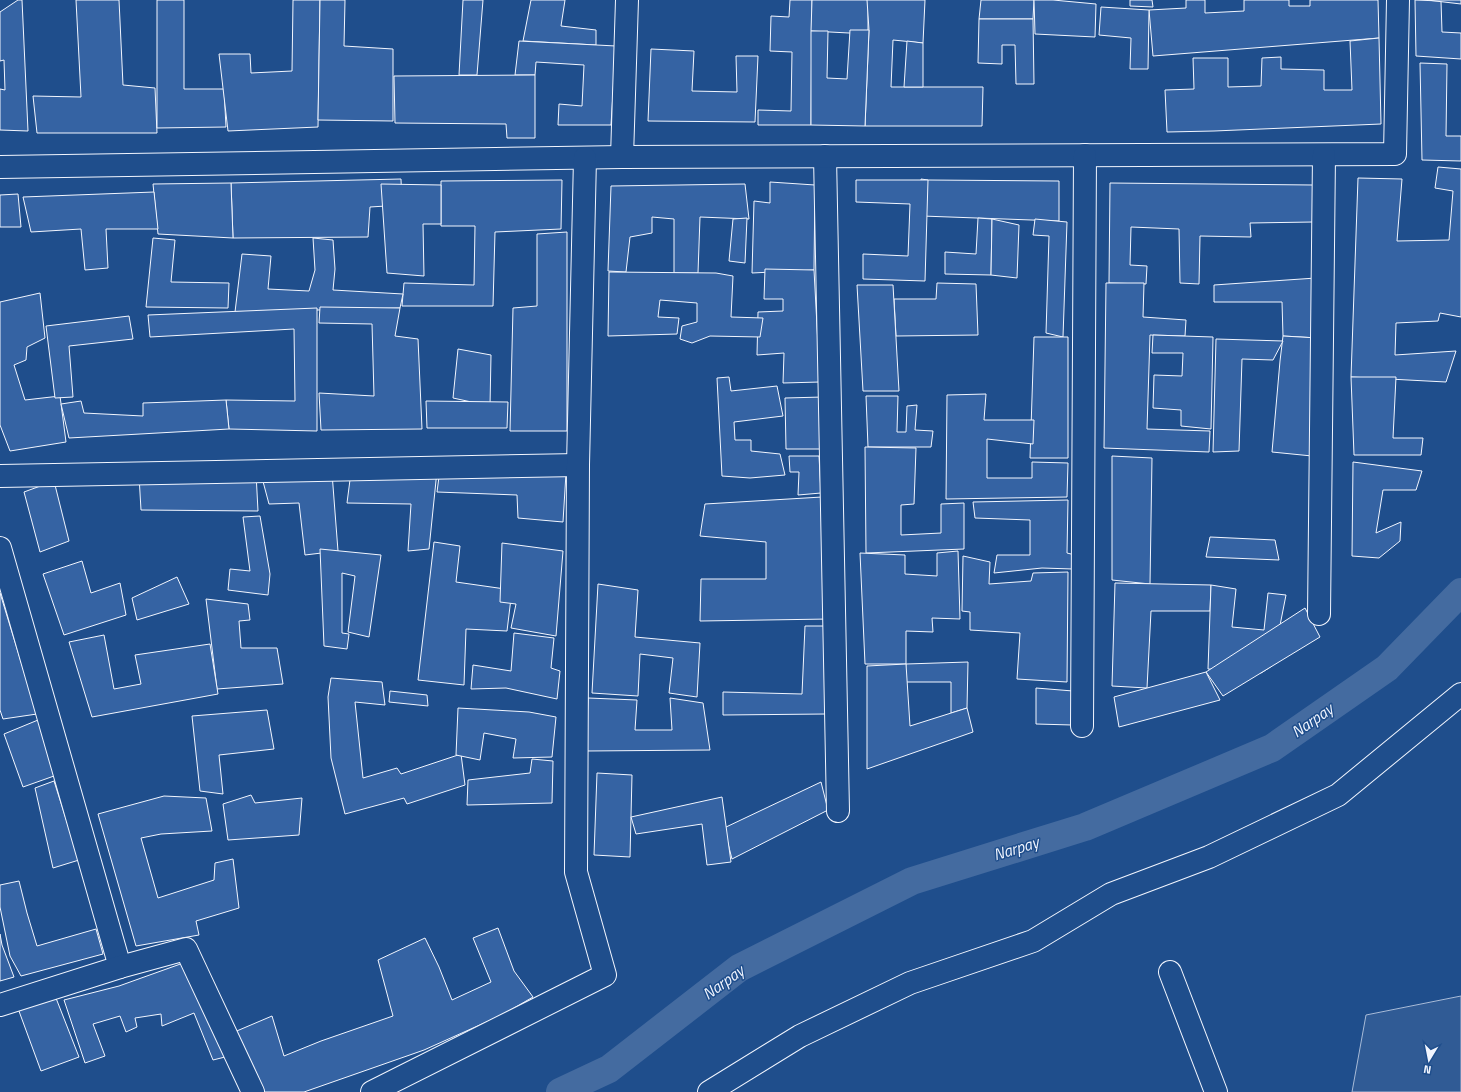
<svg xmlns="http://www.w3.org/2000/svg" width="1461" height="1092" font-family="'Titillium Web',sans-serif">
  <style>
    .built { fill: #305b95; stroke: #a8bbd7 }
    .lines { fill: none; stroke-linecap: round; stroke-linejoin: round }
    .canal { stroke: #446ba0; stroke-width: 28 }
    .building { fill: #3563a3; stroke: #f2f6ff }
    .street-casing { stroke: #f2f6ff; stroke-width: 24 }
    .street { stroke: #1f4e8c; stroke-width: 22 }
    .labels { text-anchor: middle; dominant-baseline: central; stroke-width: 3; stroke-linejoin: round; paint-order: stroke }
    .water-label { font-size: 16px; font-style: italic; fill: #f2f6ff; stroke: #1f4e8c }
  </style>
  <rect width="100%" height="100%" fill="#1f4e8c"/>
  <polygon class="built" points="1461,996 1461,1092 1352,1092 1366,1015"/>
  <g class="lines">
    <polyline class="canal" points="560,1092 609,1069 739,968 912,881 1085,827 1272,748 1387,668 1461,592"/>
  </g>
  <g class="building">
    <polygon points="18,0 22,0 28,131 0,130 0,89 5,90 4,60 0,61 0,12"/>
    <polygon points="76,0 119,0 123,85 155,88 157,133 37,133 33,96 81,97"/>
    <polygon points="157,0 184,0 184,89 224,89 226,127 157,128"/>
    <polygon points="293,0 320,0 318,127 228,131 219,54 250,54 251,73 292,71"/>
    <polygon points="320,0 345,0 344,46 393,49 393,121 318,120"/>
    <polygon points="463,0 483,0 477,75 459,75"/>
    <polygon points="531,0 565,0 561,26 596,30 596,45 523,41"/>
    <polygon points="790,0 812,0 811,125 758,125 758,110 791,111 792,52 770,51 771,16 789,17"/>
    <polygon points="812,0 868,0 868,34 811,31"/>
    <polygon points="867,0 925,0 923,43 893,40 891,87 983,87 982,126 865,126 869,30"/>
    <polygon points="981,0 1034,0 1033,19 979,19"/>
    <polygon points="1034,0 1053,0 1096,4 1095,37 1035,34"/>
    <polygon points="1130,0 1152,0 1153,7 1130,6"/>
    <polygon points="1186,0 1205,0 1205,13 1244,11 1244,0 1289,0 1289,6 1310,6 1310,0 1378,0 1379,38 1153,56 1149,10 1186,8"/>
    <polygon points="1415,0 1441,1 1442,32 1461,33 1461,59 1416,56"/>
    <polygon points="1427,0 1461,0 1461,4"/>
    <polygon points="1101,7 1149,10 1148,69 1130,69 1131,38 1099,35"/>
    <polygon points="979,19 1033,19 1034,84 1016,84 1015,45 1002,45 1002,64 978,63"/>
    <polygon points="850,30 869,30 865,126 811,125 811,31 828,31 827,78 847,79"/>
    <polygon points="1379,38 1381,124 1214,131 1167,132 1165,90 1194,89 1193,58 1228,58 1228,87 1261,86 1262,58 1281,57 1281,69 1324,70 1324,90 1352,90 1350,41"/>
    <polygon points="519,41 616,46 611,125 558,125 559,104 582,106 584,65 536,62 535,75 515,75"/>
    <polygon points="907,41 923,43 923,87 904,87"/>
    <polygon points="651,49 694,51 692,91 737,92 736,56 758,56 755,122 648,121"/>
    <polygon points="1420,63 1447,64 1446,136 1461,136 1461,161 1422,160"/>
    <polygon points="535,75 535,138 507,138 506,124 395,123 394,76"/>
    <polygon points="1438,167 1461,169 1461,317 1440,313 1438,321 1396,323 1395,355 1456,351 1446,382 1351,377 1358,178 1402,179 1397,241 1449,240 1453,191 1435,188"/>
    <polygon points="401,179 402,205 370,207 368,237 233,238 231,183"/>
    <polygon points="921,179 928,180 1059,181 1059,221 922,216"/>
    <polygon points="562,180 561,229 495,232 493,306 402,306 404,283 474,285 475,226 441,226 441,181"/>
    <polygon points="856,180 928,180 925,281 863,279 863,254 908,256 910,204 856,202"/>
    <polygon points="770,182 815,185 814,270 752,273 754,201 770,203"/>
    <polygon points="231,183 233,238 158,234 153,184"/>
    <polygon points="1110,183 1313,185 1313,222 1250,223 1251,237 1200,236 1199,284 1180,283 1179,229 1131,227 1130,265 1147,266 1146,284 1109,283"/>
    <polygon points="381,184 441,185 441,224 423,224 424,276 387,273"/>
    <polygon points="745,184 749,219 700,217 698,273 674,273 674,219 652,217 652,233 630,237 626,272 608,271 611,186"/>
    <polygon points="154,192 158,229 106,229 108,268 85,270 81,229 31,232 23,197"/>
    <polygon points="18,194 21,227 0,227 0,195"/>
    <polygon points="747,218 745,263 729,261 733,219"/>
    <polygon points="978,218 992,219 991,275 945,274 945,252 976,254"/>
    <polygon points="992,219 1019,225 1017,278 991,275"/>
    <polygon points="1035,219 1067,222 1063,337 1046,333 1049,236 1033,235"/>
    <polygon points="567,232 567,431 510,431 513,308 537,306 537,234"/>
    <polygon points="153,238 175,240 171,282 229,283 228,308 146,307"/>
    <polygon points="313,238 333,240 335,269 333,290 403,294 400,308 235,312 242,254 271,256 268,289 309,291 315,270"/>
    <polygon points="765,269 814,270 820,382 783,383 784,353 757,355 758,312 783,311 783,299 764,299"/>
    <polygon points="609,272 716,273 733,276 731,317 763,318 760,337 710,336 692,343 680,339 682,326 697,322 697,303 660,300 658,317 679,318 677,334 608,336"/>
    <polygon points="1316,278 1318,338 1283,336 1282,302 1214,302 1214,285"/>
    <polygon points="937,283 976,284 978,335 896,336 894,299 936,299"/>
    <polygon points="1106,283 1144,283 1143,317 1186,320 1185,336 1150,335 1147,429 1210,431 1209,452 1104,448"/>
    <polygon points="857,285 893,285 899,391 863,391"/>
    <polygon points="40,293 45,338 27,347 26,360 14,365 25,400 60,396 66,442 10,451 0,425 0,302"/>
    <polygon points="320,307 400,308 395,336 418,339 422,429 321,430 319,393 374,396 372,324 319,323"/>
    <polygon points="317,308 317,431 229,429 226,400 295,401 294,329 150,337 148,315"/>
    <polygon points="129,316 133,339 69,346 73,397 55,398 46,326"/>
    <polygon points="1153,335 1213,337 1211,429 1181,426 1181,410 1153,408 1154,375 1182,376 1183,353 1152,353"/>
    <polygon points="1283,336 1318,338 1312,456 1272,452 1280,361"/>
    <polygon points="1034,337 1068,337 1068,458 1030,458"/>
    <polygon points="1216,339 1283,341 1273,360 1242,359 1239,451 1213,452"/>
    <polygon points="458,349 491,355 490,406 453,398"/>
    <polygon points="729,377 731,391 777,386 783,416 734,422 735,440 751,440 751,451 780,454 785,475 750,478 722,476 717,378"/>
    <polygon points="1351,377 1396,377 1393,438 1423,438 1421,455 1354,455"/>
    <polygon points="986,394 984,420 1034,420 1033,444 987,439 987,478 1032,478 1032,462 1068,463 1067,497 946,499 947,395"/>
    <polygon points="866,396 898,396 897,432 906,432 907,406 917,405 915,430 933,431 931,447 868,447"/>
    <polygon points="823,397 824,449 786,449 785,398"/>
    <polygon points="226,400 229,429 69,438 61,404 81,401 84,413 143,416 143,403"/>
    <polygon points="426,401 508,402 507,428 427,428"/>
    <polygon points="865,447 916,448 914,504 901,505 901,535 941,533 941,504 964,503 964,549 866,553"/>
    <polygon points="789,456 819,456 821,493 798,495 799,472 790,472"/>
    <polygon points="1112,456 1152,458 1150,584 1112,580"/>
    <polygon points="1353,462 1422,471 1416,490 1383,490 1376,533 1401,522 1400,541 1379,558 1352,556"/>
    <polygon points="440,469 566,473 563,522 518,518 517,495 437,492"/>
    <polygon points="437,471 429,549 408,551 411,504 347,503 351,472"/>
    <polygon points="256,473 258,511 141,510 139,476"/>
    <polygon points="332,473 338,551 305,555 299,503 269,504 261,474"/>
    <polygon points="54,481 69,541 40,552 24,492"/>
    <polygon points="822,497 830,619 700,621 701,579 766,579 766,542 700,536 705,504"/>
    <polygon points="1068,500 1067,553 1075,555 1073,569 1042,568 994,573 997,555 1030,555 1030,520 975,518 973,502"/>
    <polygon points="260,516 270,574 268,595 228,590 230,569 250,571 243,517"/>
    <polygon points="1210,537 1275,540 1279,560 1206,557"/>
    <polygon points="434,542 460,546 456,582 512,590 507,631 466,629 464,685 418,680"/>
    <polygon points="502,543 563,551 556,636 511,628 516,604 500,602"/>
    <polygon points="320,549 381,555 369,637 348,632 355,576 342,573 342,633 349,634 347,649 324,646"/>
    <polygon points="958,551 960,619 932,618 933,632 906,631 906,664 865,664 860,553 905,555 905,574 937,576 937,553"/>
    <polygon points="963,556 990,562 989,584 1031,581 1033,573 1068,572 1067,682 1017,679 1020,633 970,630 970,612 962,611"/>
    <polygon points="82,561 91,593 120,583 126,615 64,635 43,574"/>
    <polygon points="177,577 189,604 137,620 132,598"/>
    <polygon points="1115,583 1211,585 1210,611 1151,611 1147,688 1112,686"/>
    <polygon points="598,584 638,590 635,637 700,643 697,697 669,693 673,658 640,654 638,696 592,693"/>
    <polygon points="1211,585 1236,589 1232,627 1264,630 1268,593 1286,595 1272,666 1261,673 1208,669"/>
    <polygon points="0,593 37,714 3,719 0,710"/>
    <polygon points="206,599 248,604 250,620 239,621 241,648 277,648 283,684 217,689"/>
    <polygon points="1305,608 1320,637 1223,696 1206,672"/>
    <polygon points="805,626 827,626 826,714 723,715 723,692 802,694"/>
    <polygon points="514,633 554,638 551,668 560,671 557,699 506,688 471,689 473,665 511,671"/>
    <polygon points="104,635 114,689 141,684 135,655 210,644 218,694 92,717 69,642"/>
    <polygon points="968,662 967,708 951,713 951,682 904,682 906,664"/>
    <polygon points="906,664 910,726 967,708 973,732 867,769 867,666"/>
    <polygon points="1206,672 1220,700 1119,727 1114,697"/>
    <polygon points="331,678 382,682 385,705 355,702 363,778 397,768 401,774 461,754 465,785 407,804 404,798 345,814 331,758 328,697"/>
    <polygon points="1036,688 1073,691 1072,725 1036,724"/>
    <polygon points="390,691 427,695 428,706 389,702"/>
    <polygon points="588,698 637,700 635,730 672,730 670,698 703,703 710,750 586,751"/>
    <polygon points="458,708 529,712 556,717 552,757 513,758 516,739 484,733 480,760 456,755"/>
    <polygon points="267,710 274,749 219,755 223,794 200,791 192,716"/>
    <polygon points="38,720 54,776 23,787 4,734"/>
    <polygon points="532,759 553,761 552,803 467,805 468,780 530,773"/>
    <polygon points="597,773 632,775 630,857 594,855"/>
    <polygon points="54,781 79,860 53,868 35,788"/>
    <polygon points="821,782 828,810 732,859 724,828"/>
    <polygon points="251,795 255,803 302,798 299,835 228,840 223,804"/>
    <polygon points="164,796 206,798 212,831 161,834 141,838 158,898 214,880 215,863 233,859 239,908 196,921 199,935 136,946 98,814"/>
    <polygon points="722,797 731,862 707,865 702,824 636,834 631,817"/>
    <polygon points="19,881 27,913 37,946 96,929 103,954 21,976 10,956 0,907 0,885"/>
    <polygon points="498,928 514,971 533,997 502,1015 424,1050 304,1092 259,1092 232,1033 272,1016 284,1056 321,1041 393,1016 378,960 425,938 439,967 452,1000 491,982 473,938"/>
    <polygon points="0,934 2,945 14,977 0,981"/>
    <polygon points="186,962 233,1055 213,1060 194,1013 162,1026 161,1014 135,1018 137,1027 126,1032 120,1016 93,1024 105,1056 85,1063 64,1000 119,986"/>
    <polygon points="54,993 79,1057 41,1071 16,1003"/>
  </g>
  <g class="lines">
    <g class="street-casing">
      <g id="street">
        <polyline points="825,156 838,811"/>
        <polyline points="622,157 627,0"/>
        <polyline points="0,167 622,157 1395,154 1398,0"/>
        <polyline points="0,476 578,465"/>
        <polyline points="0,548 120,967"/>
        <polyline points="1319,614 1324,155"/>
        <polyline points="1082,726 1085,155"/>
        <polyline points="1170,972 1216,1092"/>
        <polyline points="0,1005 120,967 186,949 253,1092"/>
        <polyline points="372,1092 605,975 576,872 578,465 585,158"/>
        <polyline points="709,1092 800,1036 910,983 1033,941 1111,894 1209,857 1338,795 1461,694"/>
      </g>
    </g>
    <use href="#street" class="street"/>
  </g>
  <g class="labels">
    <g class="water-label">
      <text transform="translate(1312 720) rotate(-35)">Narpay</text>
      <text transform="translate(1016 848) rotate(-17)">Narpay</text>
      <text transform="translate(723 982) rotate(-36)">Narpay</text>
    </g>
  </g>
  <g transform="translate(1429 1060) rotate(190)" stroke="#1f4e8c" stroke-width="3" paint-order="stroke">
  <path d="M0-3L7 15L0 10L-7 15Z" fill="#f2f6ff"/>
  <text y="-6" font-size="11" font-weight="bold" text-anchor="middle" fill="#f2f6ff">N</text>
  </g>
</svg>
